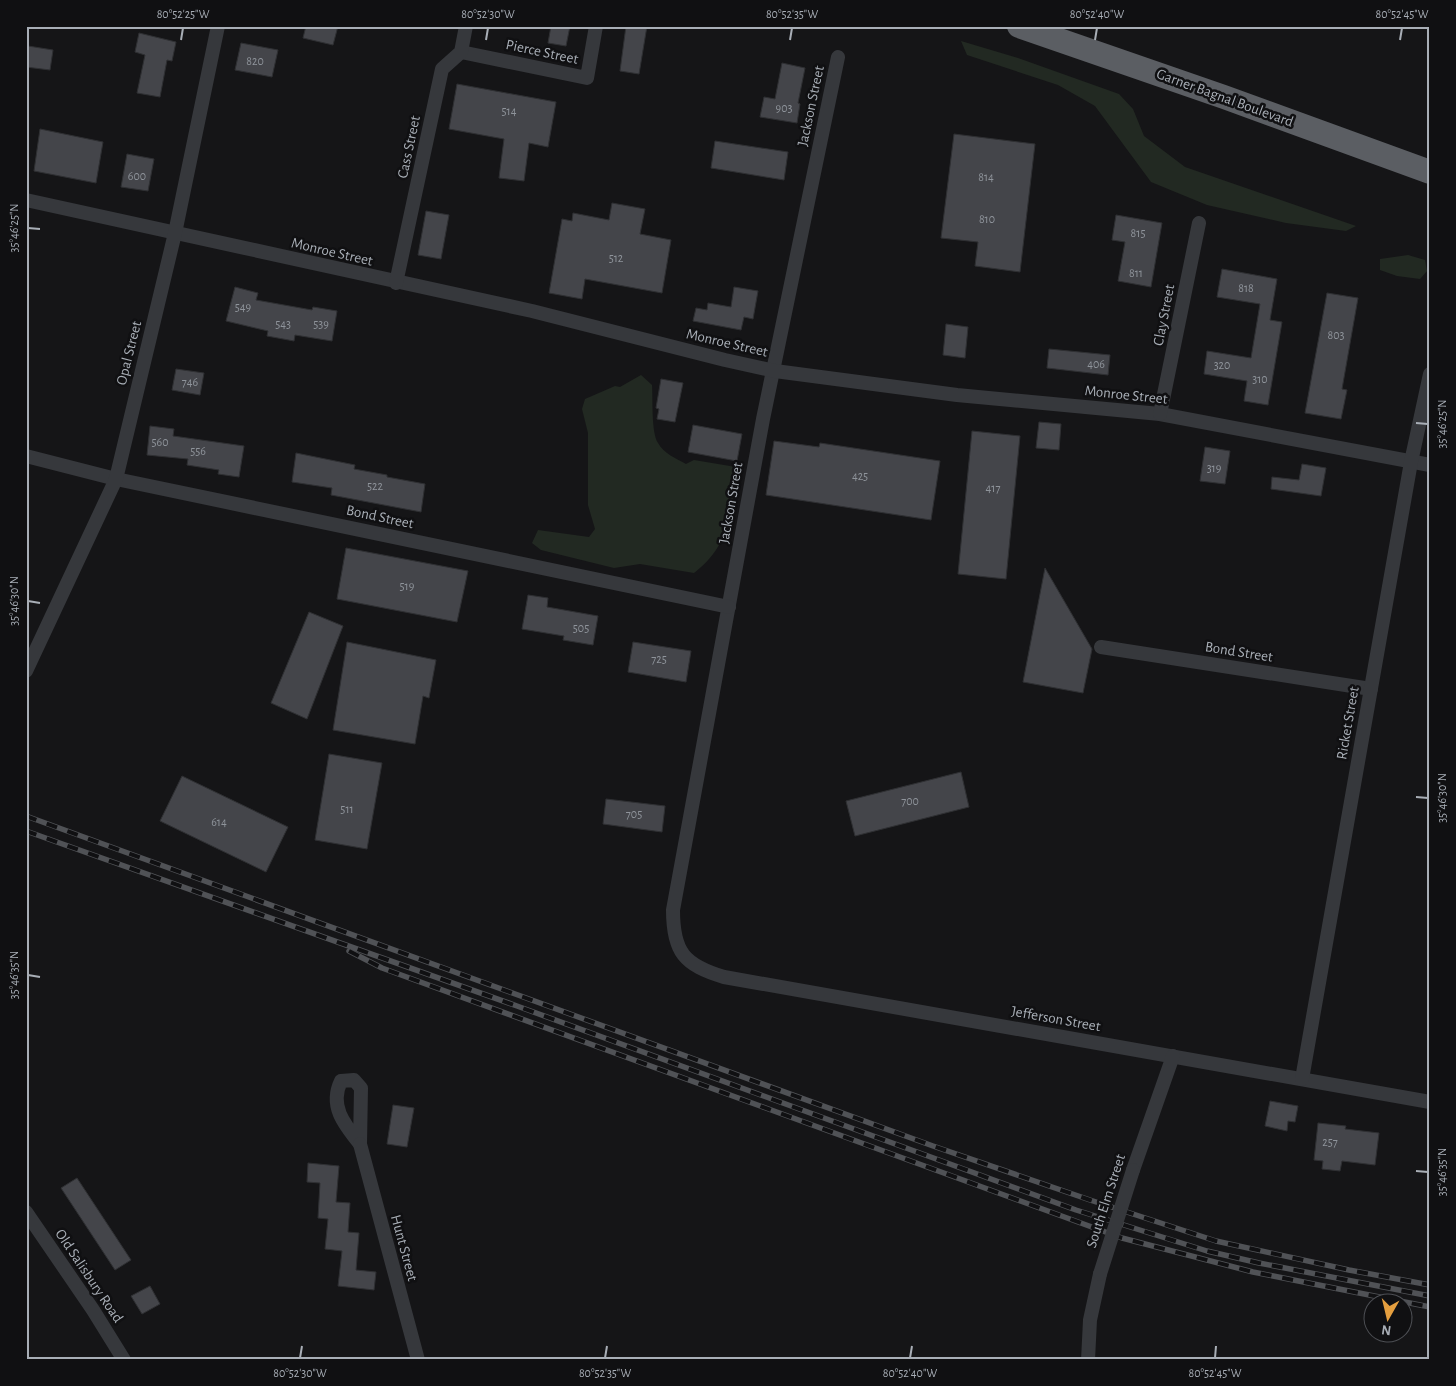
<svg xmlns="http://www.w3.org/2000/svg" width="1456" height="1386" font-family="'Alegreya Sans',sans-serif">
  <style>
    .green { fill: #222922 }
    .building { fill: #44454a; stroke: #2f3033 }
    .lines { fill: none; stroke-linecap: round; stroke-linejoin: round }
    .minor { stroke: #36383c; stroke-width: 14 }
    .trunk { stroke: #5b5e63; stroke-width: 24 }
    .rail-casing { stroke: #505256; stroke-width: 5.5 }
    .rail { stroke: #101012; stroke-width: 4; stroke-dasharray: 11; stroke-linecap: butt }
    .minor-bridge { stroke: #36383c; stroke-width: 14 }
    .ticks { fill: none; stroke: #a8aeb6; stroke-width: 2 }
    .labels { text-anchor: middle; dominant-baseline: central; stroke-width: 5; stroke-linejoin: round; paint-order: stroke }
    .number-label { font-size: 12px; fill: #8f949b }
    .street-label { font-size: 15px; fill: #a8aeb6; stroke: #101012 }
    .neatline { fill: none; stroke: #a8aeb6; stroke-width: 2 }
    .ticks-label { font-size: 12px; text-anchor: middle; fill: #a8aeb6 }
  </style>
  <rect width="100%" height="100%" fill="#151517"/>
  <g class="green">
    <polygon points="961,41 1018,58 1119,94 1133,109 1144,136 1185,167 1356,226 1346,231 1286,223 1207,205 1151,182 1095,106 1058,85 967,55"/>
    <polygon points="1408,255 1425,260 1427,271 1420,279 1397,276 1380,270 1380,259"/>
    <path d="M641 375 652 385C653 399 651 432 658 443 663 453 677 459 686 464L694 460 742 468C732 509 730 546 694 573L640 564 614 568 541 550 532 543 538 530 589 537 595 529 588 505V433L582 409 585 399 615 386 620 387Z"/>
  </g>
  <g class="building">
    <polygon points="306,26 338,26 333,45 303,38"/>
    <polygon points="551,26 570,26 566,46 548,43"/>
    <polygon points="626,26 647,26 639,74 620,71"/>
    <polygon points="139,33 176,42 172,61 167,60 160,97 137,93 145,55 135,52"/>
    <polygon points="241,43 278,50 272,77 235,70"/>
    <polygon points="28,46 53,50 50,70 26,67"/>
    <polygon points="782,63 805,68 798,103 800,104 797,123 760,117 764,97 775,99"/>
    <polygon points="457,84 556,102 548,147 529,143 524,181 499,178 504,139 449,129"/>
    <polygon points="40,129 103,142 96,183 34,171"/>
    <polygon points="954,134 1035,144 1020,272 975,266 978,242 941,238"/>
    <polygon points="715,141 788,152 784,180 711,168"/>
    <polygon points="127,154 154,159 148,191 121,187"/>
    <polygon points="612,203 645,209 640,234 671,240 662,293 585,279 582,299 549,293 562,219 572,221 573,213 609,220"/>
    <polygon points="426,211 449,215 441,259 418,255"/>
    <polygon points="1116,215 1162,223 1151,287 1118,281 1125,242 1112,240"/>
    <polygon points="1222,269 1277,279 1270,320 1282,322 1268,405 1244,401 1247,381 1204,374 1207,351 1251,358 1260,304 1217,297"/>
    <polygon points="235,287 258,293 256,300 312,310 313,307 337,311 332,341 295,335 294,341 267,336 268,331 226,321"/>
    <polygon points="734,287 758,291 753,319 744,317 741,330 693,321 696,308 707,310 708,303 731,307"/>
    <polygon points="1327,293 1358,298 1342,389 1347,390 1341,419 1305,413"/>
    <polygon points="946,324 968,327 965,358 943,355"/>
    <polygon points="1049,349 1110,355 1108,375 1047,368"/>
    <polygon points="176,369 204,373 200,395 172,390"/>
    <polygon points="661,379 683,383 675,422 657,419 659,409 656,408"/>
    <polygon points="1039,422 1061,424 1059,450 1036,448"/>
    <polygon points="693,425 742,434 737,461 688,452"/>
    <polygon points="150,426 174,429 173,436 244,446 239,477 218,474 219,470 187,465 188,459 147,455"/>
    <polygon points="972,431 1020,436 1006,579 958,574"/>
    <polygon points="774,441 819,447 820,443 940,461 931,520 766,495"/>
    <polygon points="1205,447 1230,451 1225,484 1200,481"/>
    <polygon points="296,453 355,465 354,469 387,475 387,477 425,484 421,512 331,495 332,488 292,482"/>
    <polygon points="1302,464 1326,468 1321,496 1271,489 1272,477 1299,480"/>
    <polygon points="346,548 468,571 457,622 337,599"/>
    <polygon points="1045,568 1092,649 1083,693 1023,682"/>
    <polygon points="528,595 548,598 547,607 598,616 593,645 563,640 564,636 522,629"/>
    <polygon points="309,612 343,626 307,719 271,703"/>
    <polygon points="347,642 436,660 429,698 423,696 415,744 333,730"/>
    <polygon points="633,642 691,651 686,682 628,672"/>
    <polygon points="329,754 382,763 367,849 315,840"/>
    <polygon points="961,772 969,807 855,836 846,801"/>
    <polygon points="182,776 288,827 266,872 160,821"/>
    <polygon points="606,799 665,806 662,832 603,824"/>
    <polygon points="1270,1101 1298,1106 1295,1122 1288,1121 1287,1131 1265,1126"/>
    <polygon points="393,1105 414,1108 407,1147 387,1144"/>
    <polygon points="1318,1123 1346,1126 1345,1129 1379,1133 1375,1165 1342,1161 1340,1171 1322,1169 1323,1161 1314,1160"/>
    <polygon points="308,1163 339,1166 336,1202 350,1203 348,1232 359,1233 356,1270 376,1272 374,1290 338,1286 342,1251 325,1249 328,1219 318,1218 320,1183 307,1182"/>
    <polygon points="77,1178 131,1260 115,1270 61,1188"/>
    <polygon points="150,1286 160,1304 142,1314 131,1296"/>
  </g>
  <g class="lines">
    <g class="minor">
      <polyline points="461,52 587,78 596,26"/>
      <path d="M838 57 763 419 673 910C673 952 684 965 724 977L1430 1102"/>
      <polyline points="26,200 532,311 725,360 775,371 957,395 1160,414 1430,465"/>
      <polyline points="396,283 442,69 461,52 466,26"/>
      <polyline points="1160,414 1199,223"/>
      <polyline points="26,456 116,479 729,607"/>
      <polyline points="1101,647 1371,689"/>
      <polyline points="26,671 116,479 175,233 218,26"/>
      <polyline points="1302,1079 1411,462 1430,374"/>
      <path d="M354 1080 361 1088 360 1144C344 1124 329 1106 341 1081Z"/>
      <polyline points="360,1144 418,1360"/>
      <polyline points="1133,1170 1173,1056"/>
      <polyline points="26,1212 93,1310 124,1360"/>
      <polyline points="1088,1360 1090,1320 1100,1274"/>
    </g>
    <polyline class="trunk" points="1019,26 1224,97 1430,172"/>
    <g class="rail-casing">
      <g id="rail">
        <polyline points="26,816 933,1146 1090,1200 1216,1241 1349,1270 1430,1285"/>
        <polyline points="26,831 517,1006 1076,1210 1207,1251 1259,1263 1430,1296"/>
        <polyline points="349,951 382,968 1122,1238 1253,1272 1430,1307"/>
      </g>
    </g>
    <use href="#rail" class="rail"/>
    <polyline class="minor-bridge" points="1100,1274 1133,1170"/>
  </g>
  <path class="ticks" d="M181 40 183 28M486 40 488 28M790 40 792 28M1095 40 1097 28M1400 40 1402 28M28 228 40 229M1416 423 1428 424M28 601 40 603M1416 797 1428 798M28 975 40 977M1416 1171 1428 1172M300 1358 302 1346M605 1358 607 1346M910 1358 912 1346M1215 1358 1216 1346"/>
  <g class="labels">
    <g class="number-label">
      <text x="255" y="61">820</text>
      <text x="784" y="108">903</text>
      <text x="509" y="111">514</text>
      <text x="137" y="176">600</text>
      <text x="986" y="177">814</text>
      <text x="987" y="219">810</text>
      <text x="1138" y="233">815</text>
      <text x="616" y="258">512</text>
      <text x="1136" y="273">811</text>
      <text x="1246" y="288">818</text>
      <text x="243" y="307">549</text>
      <text x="283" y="324">543</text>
      <text x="321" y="324">539</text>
      <text x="1336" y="335">803</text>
      <text x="1096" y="364">406</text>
      <text x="1222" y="365">320</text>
      <text x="1260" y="379">310</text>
      <text x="190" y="382">746</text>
      <text x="160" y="442">560</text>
      <text x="198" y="451">556</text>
      <text x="1214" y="468">319</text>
      <text x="860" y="476">425</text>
      <text x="375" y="486">522</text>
      <text x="993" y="488">417</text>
      <text x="407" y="586">519</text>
      <text x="581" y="628">505</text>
      <text x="659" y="659">725</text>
      <text x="910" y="801">700</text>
      <text x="347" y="809">511</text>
      <text x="634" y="814">705</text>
      <text x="219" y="822">614</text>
      <text x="1330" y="1142">257</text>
    </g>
    <g class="street-label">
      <text transform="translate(542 52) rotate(12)">Pierce Street</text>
      <text transform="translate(1225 98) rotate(20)">Garner Bagnal Boulevard</text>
      <text transform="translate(811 106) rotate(-78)">Jackson Street</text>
      <text transform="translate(409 147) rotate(-78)">Cass Street</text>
      <text transform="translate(332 252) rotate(13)">Monroe Street</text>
      <text transform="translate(1164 315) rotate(-79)">Clay Street</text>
      <text transform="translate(727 343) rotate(13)">Monroe Street</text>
      <text transform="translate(129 353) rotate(-76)">Opal Street</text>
      <text transform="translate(1126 395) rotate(6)">Monroe Street</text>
      <text transform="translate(731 503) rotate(-80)">Jackson Street</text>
      <text transform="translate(380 517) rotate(12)">Bond Street</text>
      <text transform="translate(1239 652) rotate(9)">Bond Street</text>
      <text transform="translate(1348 723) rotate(-80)">Ricket Street</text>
      <text transform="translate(1056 1019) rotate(10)">Jefferson Street</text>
      <text transform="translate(1106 1201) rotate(-72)">South Elm Street</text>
      <text transform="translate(404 1248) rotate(75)">Hunt Street</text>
      <text transform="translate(89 1276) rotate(56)">Old Salisbury Road</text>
    </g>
  </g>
  <rect width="1456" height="1386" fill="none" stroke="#101012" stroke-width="55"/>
  <g transform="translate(1388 1318) rotate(188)"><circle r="24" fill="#101012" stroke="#4d4f54"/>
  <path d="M0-4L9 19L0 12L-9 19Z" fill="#e59f3f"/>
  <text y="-8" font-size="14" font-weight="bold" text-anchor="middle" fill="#a8aeb6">N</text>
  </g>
  <rect x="28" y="28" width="1400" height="1330" class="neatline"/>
  <g class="ticks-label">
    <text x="183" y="18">80°52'25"W</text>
    <text x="488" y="18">80°52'30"W</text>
    <text x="792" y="18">80°52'35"W</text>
    <text x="1097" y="18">80°52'40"W</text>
    <text x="1402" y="18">80°52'45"W</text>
    <text transform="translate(14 228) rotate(-90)" y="4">35°46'25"N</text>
    <text transform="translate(1442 424) rotate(-90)" y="4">35°46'25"N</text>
    <text transform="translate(14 601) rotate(-90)" y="4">35°46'30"N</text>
    <text transform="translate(1442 798) rotate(-90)" y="4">35°46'30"N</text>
    <text transform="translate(14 975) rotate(-90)" y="4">35°46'35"N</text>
    <text transform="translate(1442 1172) rotate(-90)" y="4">35°46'35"N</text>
    <text x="300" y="1377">80°52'30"W</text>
    <text x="605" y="1377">80°52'35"W</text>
    <text x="910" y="1377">80°52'40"W</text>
    <text x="1215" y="1377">80°52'45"W</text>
  </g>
</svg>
